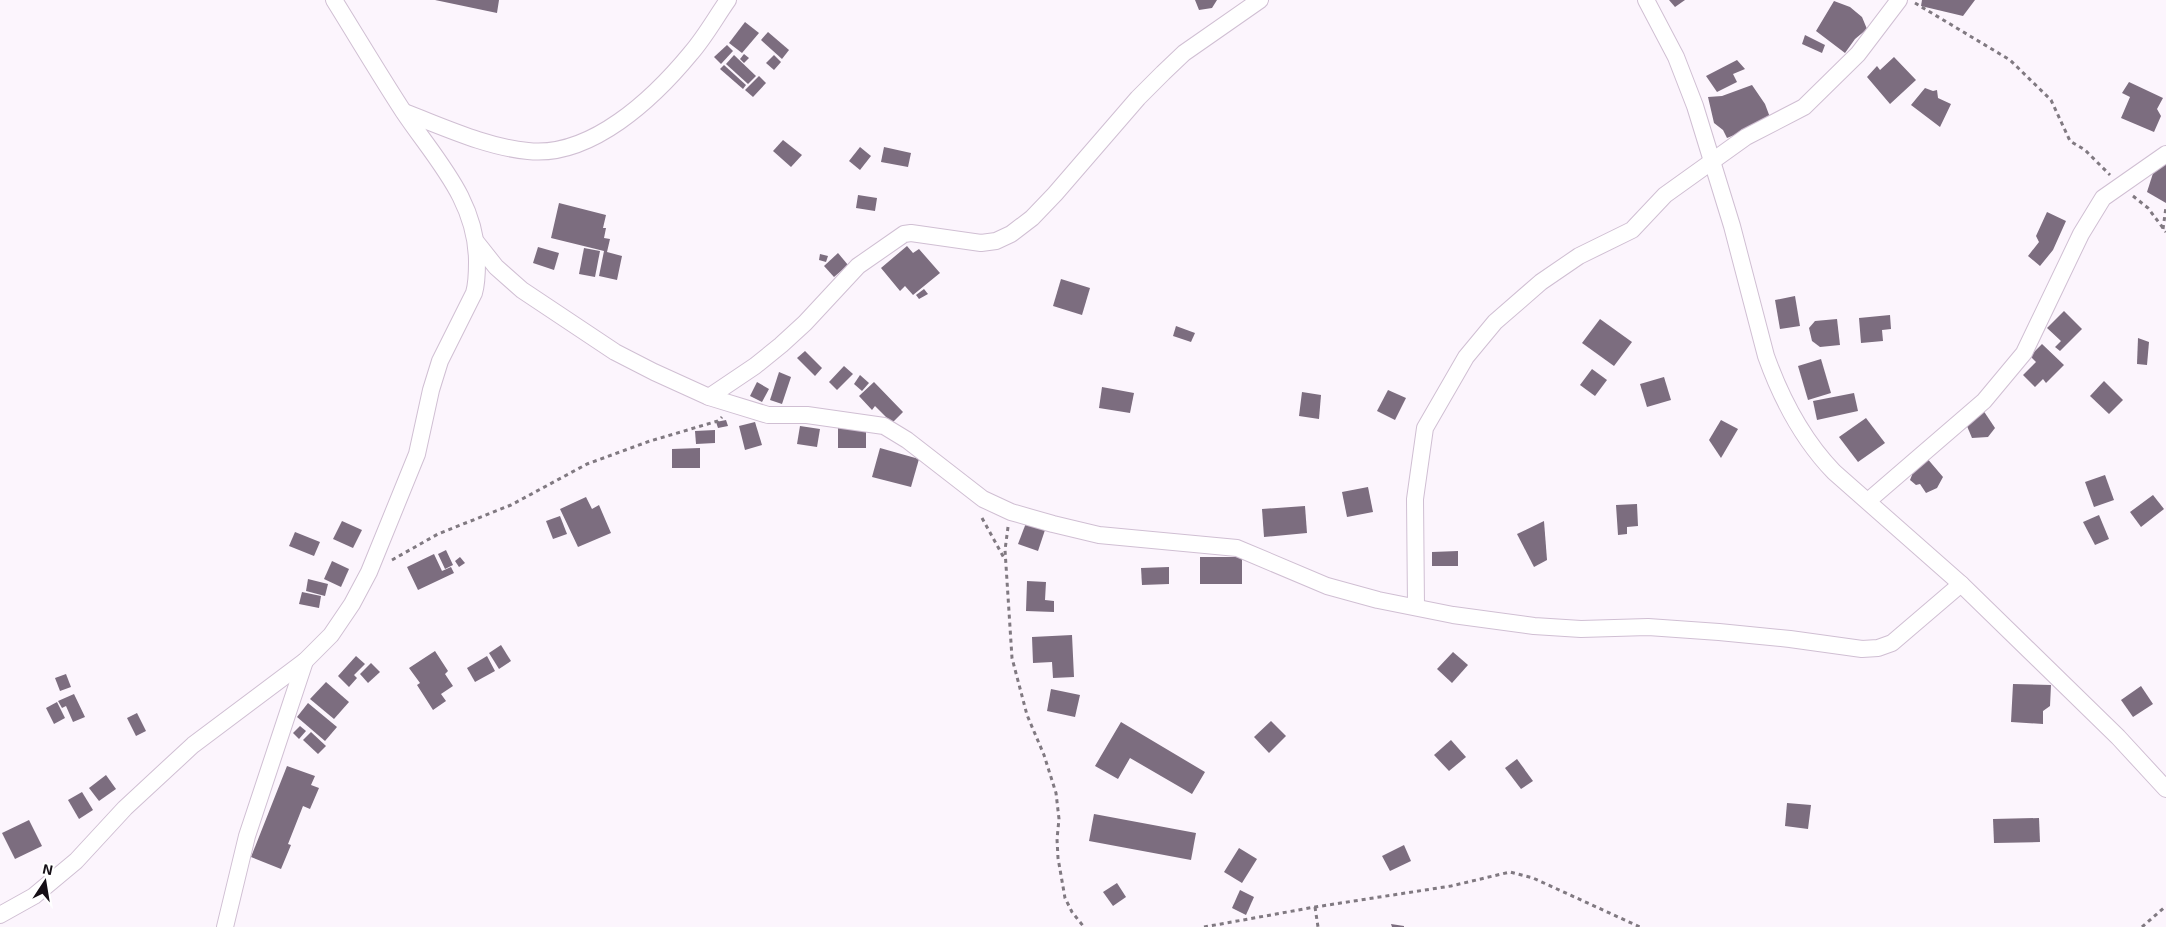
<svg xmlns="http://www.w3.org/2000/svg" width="2166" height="927" font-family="'Exo 2',sans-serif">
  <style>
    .building { fill: #7c6d7f }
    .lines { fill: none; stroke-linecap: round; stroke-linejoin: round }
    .street-casing { stroke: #d0bfd3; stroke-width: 18 }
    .path { stroke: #807981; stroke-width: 3; stroke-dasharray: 4 4; stroke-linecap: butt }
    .street { stroke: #fff; stroke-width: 16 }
  </style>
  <rect width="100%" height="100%" fill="#fcf5fd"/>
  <g class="building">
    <polygon points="435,0 499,0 497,13"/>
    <polygon points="1195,0 1217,0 1212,8 1199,10"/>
    <polygon points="1669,0 1685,0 1675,7"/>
    <polygon points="1922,0 1975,0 1963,16 1921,6"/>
    <polygon points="1834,1 1850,7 1862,17 1867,29 1855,39 1845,53 1816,31"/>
    <polygon points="745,22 759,33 742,53 729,43"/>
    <polygon points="768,32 789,50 782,59 761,40"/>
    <polygon points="1805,35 1825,45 1822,53 1802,44"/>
    <polygon points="727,45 733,51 721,64 714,57"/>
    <polygon points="744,54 749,58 744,63 740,59"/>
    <polygon points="734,55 756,76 748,84 726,64"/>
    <polygon points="774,55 781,62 774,70 766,63"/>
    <polygon points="1894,57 1916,80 1890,104 1867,77 1877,66 1880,70"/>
    <polygon points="1737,60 1745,69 1733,74 1737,82 1717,92 1706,76"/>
    <polygon points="724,65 746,85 743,89 720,69"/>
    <polygon points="759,76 766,83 753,97 745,90"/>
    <polygon points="2129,82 2163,98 2157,109 2161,116 2154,132 2121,118 2130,97 2122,93"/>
    <polygon points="1752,85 1765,104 1771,120 1727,138 1723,130 1714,123 1708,97 1722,96"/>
    <polygon points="1925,88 1933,91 1937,90 1938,98 1951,104 1940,127 1911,105"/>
    <polygon points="783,140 802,155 791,167 773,151"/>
    <polygon points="860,147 871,156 860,170 849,161"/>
    <polygon points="884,147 911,153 908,167 881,162"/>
    <polygon points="2166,161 2166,203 2147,192 2155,167"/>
    <polygon points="858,195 877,198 875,211 856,208"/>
    <polygon points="559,203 606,215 603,228 606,228 604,238 610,239 607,252 622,256 617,280 599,276 604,251 551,238"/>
    <polygon points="2047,212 2066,221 2053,250 2040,266 2028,256 2039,242 2036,236"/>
    <polygon points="907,246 913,253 919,249 940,273 913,295 905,286 900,291 881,268"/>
    <polygon points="538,247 559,253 554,270 533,263"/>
    <polygon points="584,248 600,251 595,277 579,274"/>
    <polygon points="838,253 848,265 834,277 824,266"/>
    <polygon points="820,254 828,256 826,262 819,260"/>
    <polygon points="1061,279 1090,288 1082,315 1053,306"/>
    <polygon points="924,289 928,294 919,299 916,295"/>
    <polygon points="1795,296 1800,326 1780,329 1775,300"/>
    <polygon points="2064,311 2082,329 2060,351 2055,347 2061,341 2047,328"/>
    <polygon points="1890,315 1891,329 1882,330 1883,341 1861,343 1859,318"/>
    <polygon points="1600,319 1632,342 1614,366 1582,343"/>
    <polygon points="1837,319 1840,345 1820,347 1812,341 1809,328 1815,321"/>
    <polygon points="1176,326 1195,333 1191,342 1173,336"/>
    <polygon points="2138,338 2149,342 2147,365 2137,364"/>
    <polygon points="2042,344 2064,365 2046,383 2043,379 2035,387 2023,375 2036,362 2030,356"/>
    <polygon points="805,351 822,368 815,376 797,358"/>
    <polygon points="1821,359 1831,393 1808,400 1798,366"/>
    <polygon points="844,366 853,374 837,390 829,382"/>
    <polygon points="1592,369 1607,380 1595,396 1580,385"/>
    <polygon points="779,372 791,377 782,404 770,400"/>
    <polygon points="860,375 869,383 862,391 854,384"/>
    <polygon points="1664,377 1671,400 1647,407 1640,384"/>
    <polygon points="2104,381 2123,400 2109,414 2090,396"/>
    <polygon points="757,382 769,389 762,402 750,396"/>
    <polygon points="874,382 903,412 892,423 875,406 872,410 859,396"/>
    <polygon points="1102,387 1134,393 1130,413 1099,408"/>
    <polygon points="1388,390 1406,398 1395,420 1377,411"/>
    <polygon points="1302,392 1321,395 1319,419 1299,416"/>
    <polygon points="1854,393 1858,411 1817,420 1813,401"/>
    <polygon points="1983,410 1995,428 1988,437 1972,438 1964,419"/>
    <polygon points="1866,418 1885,443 1858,462 1839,437"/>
    <polygon points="726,420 728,426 718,428 716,422"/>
    <polygon points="1721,420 1738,429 1721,458 1709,440"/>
    <polygon points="755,422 762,445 745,450 739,426"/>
    <polygon points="800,426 820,429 817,447 797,444"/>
    <rect x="838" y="428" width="28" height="20"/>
    <polygon points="715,430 715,443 696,444 695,431"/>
    <polygon points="700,448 700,468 672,468 672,449"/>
    <polygon points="880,448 919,459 911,487 872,477"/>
    <polygon points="1926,457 1943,477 1937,488 1926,493 1920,484 1916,485 1910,480 1912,475 1909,469"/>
    <polygon points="2105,475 2114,500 2094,507 2085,482"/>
    <polygon points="1368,487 1373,512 1347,517 1342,492"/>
    <polygon points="2153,495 2164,509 2141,527 2130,512"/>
    <polygon points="586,497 592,509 599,505 611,533 578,547 560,509"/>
    <polygon points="1637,504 1638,526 1627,527 1627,534 1618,535 1616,505"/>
    <polygon points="1305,506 1307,533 1264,537 1262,509"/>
    <polygon points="2099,515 2109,539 2095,545 2083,522"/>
    <polygon points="560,516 567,534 553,539 546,521"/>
    <polygon points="342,521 362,530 353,548 333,539"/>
    <polygon points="1544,521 1547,560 1534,567 1517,534"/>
    <polygon points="1026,523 1045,530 1038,551 1018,544"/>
    <polygon points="295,532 320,542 314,556 289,546"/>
    <polygon points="446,550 453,565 445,569 438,554"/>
    <polygon points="1458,551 1458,566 1432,566 1432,552"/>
    <polygon points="434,554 442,571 451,567 454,573 418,590 407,567"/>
    <polygon points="460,557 465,563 459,567 455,561"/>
    <rect x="1200" y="557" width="42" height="27"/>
    <polygon points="332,561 349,569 341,587 324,579"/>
    <polygon points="1169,567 1169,584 1142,585 1141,568"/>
    <polygon points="308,579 328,584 325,596 306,591"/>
    <polygon points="1027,581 1046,582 1045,600 1054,601 1054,612 1026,611"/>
    <polygon points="302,592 321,596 319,608 299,604"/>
    <polygon points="1072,635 1074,677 1053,678 1052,662 1033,663 1032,637"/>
    <polygon points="501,645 511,661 499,669 489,653"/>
    <polygon points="435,651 448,671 445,674 453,686 441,694 446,701 433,710 417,685 420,683 409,668"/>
    <polygon points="1453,652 1468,665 1452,683 1437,669"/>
    <polygon points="356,656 365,664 354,675 357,678 349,687 338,676"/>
    <polygon points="487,656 495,671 475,682 467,668"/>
    <polygon points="371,663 380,672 368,683 360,674"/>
    <polygon points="66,674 71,687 60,691 55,678"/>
    <polygon points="326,682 349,702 334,719 310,699"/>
    <polygon points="2013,684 2051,685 2050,706 2043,711 2043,724 2011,722"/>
    <polygon points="2141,686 2153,704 2133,717 2121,700"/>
    <polygon points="1051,689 1080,695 1075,717 1047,711"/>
    <polygon points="74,694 85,717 73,722 66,706 62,708 58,701"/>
    <polygon points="57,702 65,718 54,724 46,708"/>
    <polygon points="308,703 337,727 325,741 297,717"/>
    <polygon points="137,713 146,731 136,736 127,718"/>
    <polygon points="1271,721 1286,736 1269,753 1254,737"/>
    <polygon points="1121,722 1205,772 1192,794 1130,758 1118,779 1095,766"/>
    <polygon points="300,726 306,731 299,739 293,733"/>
    <polygon points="311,732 326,746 318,754 303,740"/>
    <polygon points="1451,740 1466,757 1449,771 1434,755"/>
    <polygon points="1517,759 1533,781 1521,789 1505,768"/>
    <polygon points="287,766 315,776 311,785 319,788 310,809 303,806 288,844 291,845 281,869 251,857"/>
    <polygon points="106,775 116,789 99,801 89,788"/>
    <polygon points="82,792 93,810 79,819 68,800"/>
    <polygon points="1787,803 1811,805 1808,829 1785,826"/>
    <polygon points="1094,814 1196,833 1191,860 1089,841"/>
    <polygon points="2039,818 2040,842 1994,843 1993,819"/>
    <polygon points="29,820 42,846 15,859 2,833"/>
    <polygon points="1404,845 1411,861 1390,871 1382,856"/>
    <polygon points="1239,848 1257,859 1242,883 1224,872"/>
    <polygon points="1117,883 1126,897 1113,906 1103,892"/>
    <polygon points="1240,890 1254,897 1246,915 1232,908"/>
    <polygon points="1391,924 1404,926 1404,927 1392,927"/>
  </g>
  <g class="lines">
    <g class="street-casing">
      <g id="street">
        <path d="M1646 0 1676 57 1695 106 1732 226 1766 356C1781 398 1803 440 1834 472L1961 584 2118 737 2166 789"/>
        <path d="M404 112C444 127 486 147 528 151 591 158 654 98 691 53 705 37 716 17 728 0"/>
        <polyline points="477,243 496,267 522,290 615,352 654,372 709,397 768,415 807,415 884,426 907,440 983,499 1011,512 1053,524 1099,535 1237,548 1327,586 1378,600 1453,615 1534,626 1581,629 1648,627 1719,632 1790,639 1862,649 1878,648 1892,643 1961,584"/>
        <polyline points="709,397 755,366 781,345 805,323 858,266 904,234 911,233 981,243 996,241 1011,234 1032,218 1055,194 1138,98 1163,73 1184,53 1260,0"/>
        <polyline points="1868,501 1984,401 2024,353 2081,234 2103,198 2166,154"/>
        <polyline points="1416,606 1415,499 1425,428 1466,357 1495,322 1541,282 1579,256 1632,230 1665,195 1746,137 1804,107 1858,54 1899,0"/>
        <path d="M0 915 34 896 76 861 125 808 193 745 305 661 331 635 352 604 369 572 417 454 431 390 440 361 474 293C477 283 477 273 477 262 477 200 435 159 403 111 379 74 357 37 334 0"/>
        <polyline points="225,927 247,836 305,661"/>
      </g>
    </g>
    <g class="path">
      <polyline points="1915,3 2010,60 2051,100 2070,141 2085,150 2110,175"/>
      <polyline points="2133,196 2148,208 2166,232"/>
      <polyline points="2163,229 2166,207"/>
      <polyline points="982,518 1004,558"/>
      <polyline points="1008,527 1005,550 1012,658 1027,715 1044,755 1056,793 1059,819 1057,839 1058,858 1065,898 1072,912 1084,927"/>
      <polyline points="392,560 438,534 511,505 587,464 650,441 718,421 722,417"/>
      <polyline points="1315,907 1318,927"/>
      <polyline points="1204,927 1315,907 1451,886 1510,872 1533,878 1640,927"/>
      <polyline points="2142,927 2166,906"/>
    </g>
    <use href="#street" class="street"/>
  </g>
  <g transform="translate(45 882) rotate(12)" stroke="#ffffff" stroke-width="4" paint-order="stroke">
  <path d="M0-4L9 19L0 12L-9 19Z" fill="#150f16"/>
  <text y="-8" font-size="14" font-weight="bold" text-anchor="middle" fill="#150f16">N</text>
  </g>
</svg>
